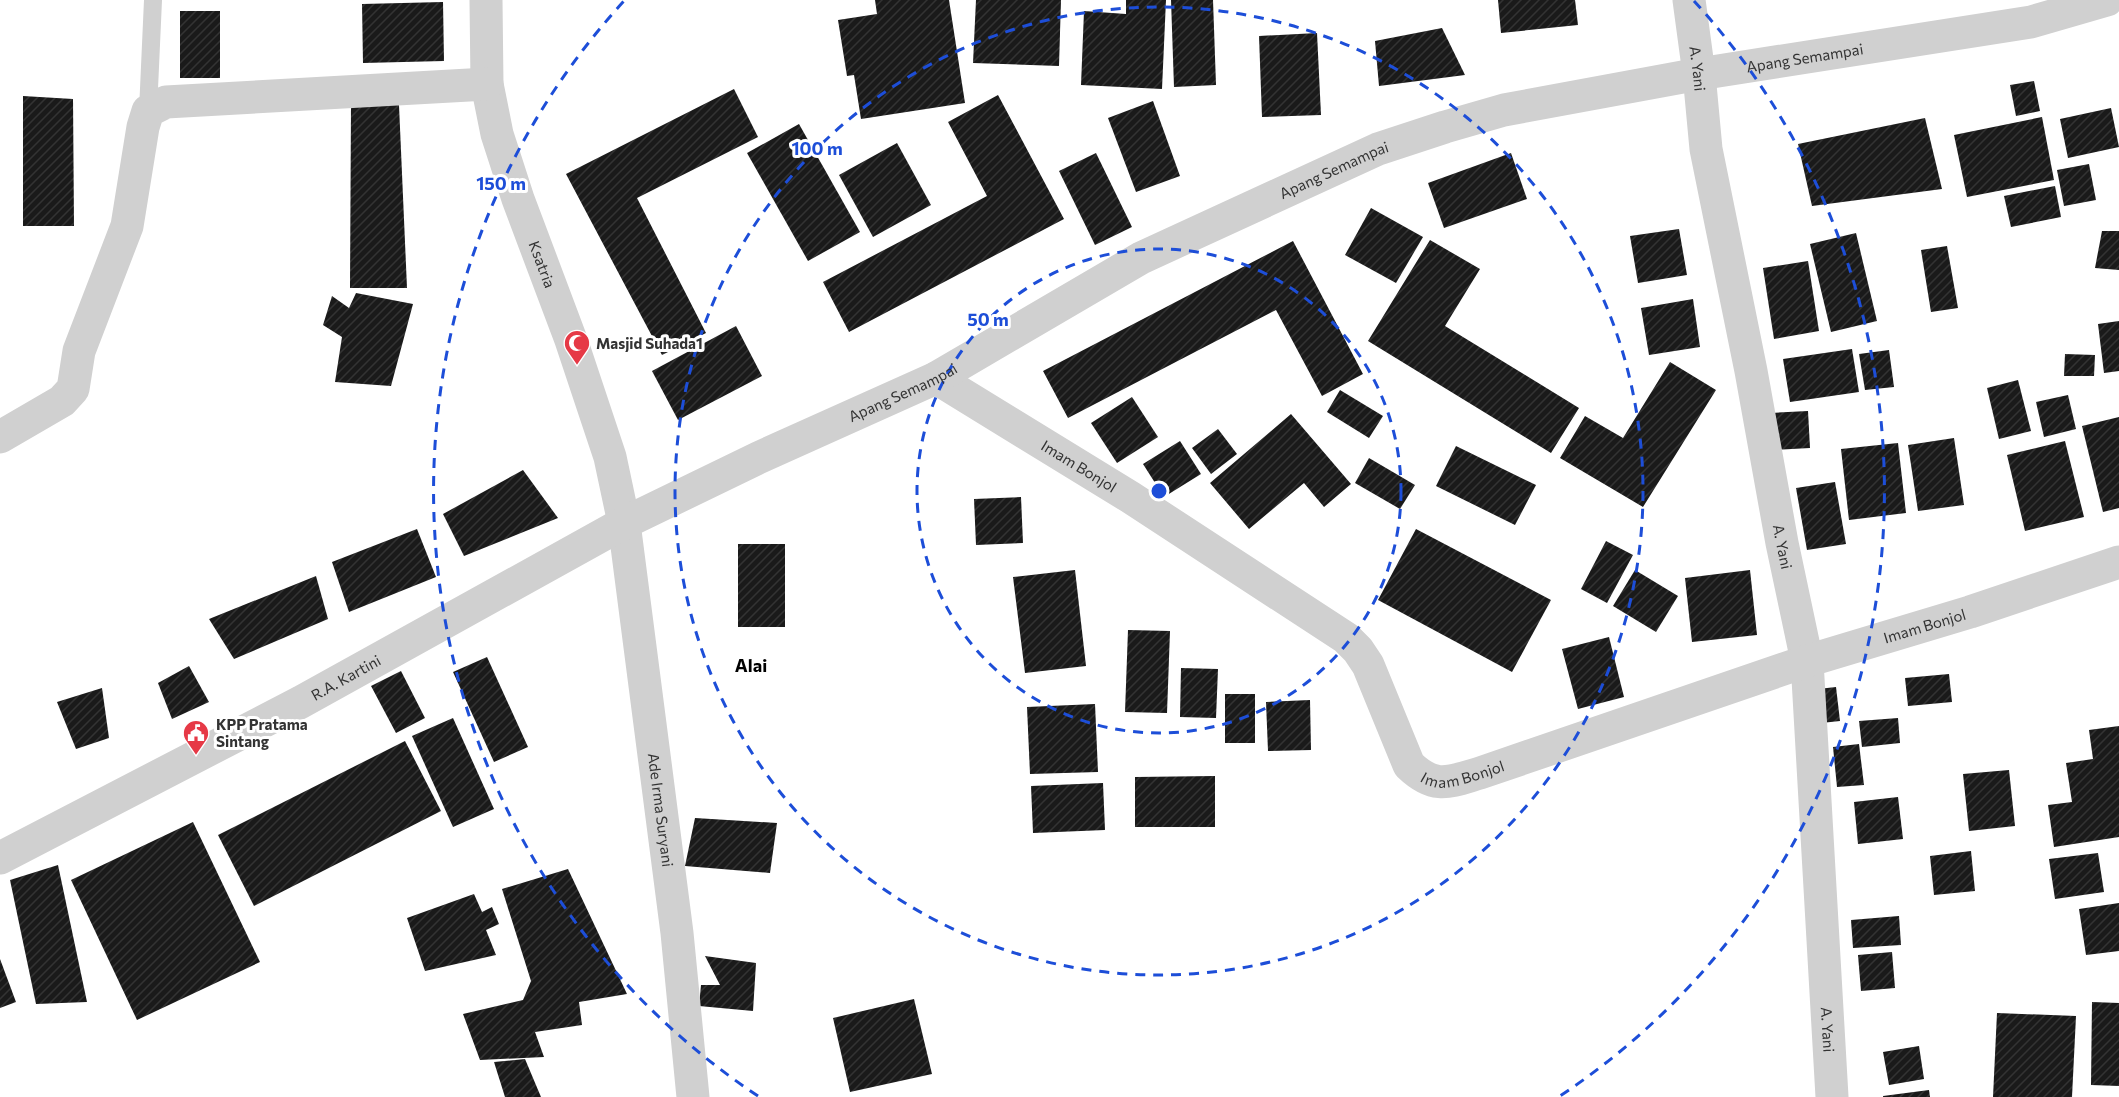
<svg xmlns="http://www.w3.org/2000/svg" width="2119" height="1097" font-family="Commissioner,sans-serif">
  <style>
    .building { fill: url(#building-hatch) }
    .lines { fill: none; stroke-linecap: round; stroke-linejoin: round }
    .lane { stroke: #d0d0d0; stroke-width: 18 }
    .street { stroke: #d0d0d0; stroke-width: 33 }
    .ring { fill: none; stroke: #1d4ed8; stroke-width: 3; stroke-dasharray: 10 8 }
    .labels { text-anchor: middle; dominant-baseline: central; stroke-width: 6; stroke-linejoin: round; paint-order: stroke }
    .street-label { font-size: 15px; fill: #333; stroke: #fff }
    .poi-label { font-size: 15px; font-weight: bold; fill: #333; stroke: #fff; text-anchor: start }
    .quarter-label { font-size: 18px; font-weight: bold; fill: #000; stroke: #fff }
    .centre { fill: #1d4ed8; stroke: #fff; stroke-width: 3 }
    .ring-label { font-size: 18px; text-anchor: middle; font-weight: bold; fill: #1d4ed8; stroke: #fff; stroke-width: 6; stroke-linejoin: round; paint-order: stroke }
  </style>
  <defs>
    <pattern id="building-hatch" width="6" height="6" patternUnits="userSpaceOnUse" patternTransform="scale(1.5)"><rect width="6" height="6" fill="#1a1a1a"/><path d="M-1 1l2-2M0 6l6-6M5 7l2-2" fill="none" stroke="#333"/></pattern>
  </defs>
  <rect width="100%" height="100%" fill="#fff"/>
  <g class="building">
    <polygon points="875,0 949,0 965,103 861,119 854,75 847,76 838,20 877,14"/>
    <polygon points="976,0 1061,0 1059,66 973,63"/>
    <polygon points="1126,0 1166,0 1162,89 1081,85 1084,11 1126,14"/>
    <polygon points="1171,0 1213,0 1216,85 1174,87"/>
    <polygon points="1498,0 1575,0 1578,25 1501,33"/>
    <polygon points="443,2 444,61 363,63 362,4"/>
    <rect x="180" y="11" width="40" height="67"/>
    <polygon points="1442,28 1465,75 1379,86 1375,41"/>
    <polygon points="1317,33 1321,115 1262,117 1259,36"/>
    <polygon points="2034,81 2040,111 2016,116 2010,85"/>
    <polygon points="734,89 758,137 637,198 706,333 662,355 566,174"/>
    <polygon points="998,95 1064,219 849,332 823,282 987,196 948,122"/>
    <polygon points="23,96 73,99 74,226 23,226"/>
    <polygon points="1153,101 1180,176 1136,192 1108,118"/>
    <polygon points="351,105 399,105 407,288 350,288"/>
    <polygon points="2111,108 2119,147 2068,158 2060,119"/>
    <polygon points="2042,117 2054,180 1967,197 1954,135"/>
    <polygon points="1925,118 1942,189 1812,206 1798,144"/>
    <polygon points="799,124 860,232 808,261 747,153"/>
    <polygon points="897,143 931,205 873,237 839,175"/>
    <polygon points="1096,153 1132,227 1095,245 1059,171"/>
    <polygon points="1511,153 1527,199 1444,228 1428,183"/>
    <polygon points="2089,164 2096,200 2064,206 2057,170"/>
    <polygon points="2055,186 2061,217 2011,227 2004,196"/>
    <polygon points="1371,208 1423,237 1396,283 1345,255"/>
    <polygon points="1679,229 1687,275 1638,283 1630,236"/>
    <polygon points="2102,231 2119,231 2119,270 2095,268"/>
    <polygon points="1856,233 1877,321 1831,332 1810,244"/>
    <polygon points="1430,240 1480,269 1445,326 1579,408 1551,453 1368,341"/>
    <polygon points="1293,241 1363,374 1322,396 1276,310 1068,418 1043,371"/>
    <polygon points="1947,246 1958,308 1931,312 1921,250"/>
    <polygon points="1808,261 1819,331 1774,339 1763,268"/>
    <polygon points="356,293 413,304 391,386 335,382 342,337 323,325 332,296 349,308"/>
    <polygon points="1693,299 1700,347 1649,355 1641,308"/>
    <polygon points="2119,321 2119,371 2104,373 2098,324"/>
    <polygon points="736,326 762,376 678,420 652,371"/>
    <polygon points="1852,349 1859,392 1790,402 1783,359"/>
    <polygon points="1889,350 1894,387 1865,390 1859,354"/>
    <polygon points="2065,354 2095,355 2094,376 2064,376"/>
    <polygon points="1670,362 1716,390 1643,507 1560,458 1585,416 1623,438"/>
    <polygon points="2018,380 2031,431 1999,439 1987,388"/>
    <polygon points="1340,390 1383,416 1369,438 1327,412"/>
    <polygon points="2068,395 2076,429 2044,437 2036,402"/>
    <polygon points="1132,397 1158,437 1117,463 1091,423"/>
    <polygon points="1808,411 1810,448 1773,450 1771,413"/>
    <polygon points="1291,414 1351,484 1324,507 1304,483 1249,529 1210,483"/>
    <polygon points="2119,417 2119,508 2103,512 2082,426"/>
    <polygon points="1218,429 1237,454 1211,474 1192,448"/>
    <polygon points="1954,438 1964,505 1918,511 1908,445"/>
    <polygon points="1180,441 1201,474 1164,497 1143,464"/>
    <polygon points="2065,441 2084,517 2025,531 2007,455"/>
    <polygon points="1898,443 1906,513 1849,520 1841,449"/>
    <polygon points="1456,446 1536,485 1515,525 1436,486"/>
    <polygon points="1369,458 1415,485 1400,509 1355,483"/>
    <polygon points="523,470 558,518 464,556 443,514"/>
    <polygon points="1835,482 1846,544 1807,550 1796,488"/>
    <polygon points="1021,497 1023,543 976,545 974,499"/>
    <polygon points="417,529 436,577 349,612 332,562"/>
    <polygon points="1416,529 1551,600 1512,672 1378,600"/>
    <polygon points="1606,541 1633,555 1607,603 1581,589"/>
    <rect x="738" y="544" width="47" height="83"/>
    <polygon points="1075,570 1086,666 1025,673 1013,577"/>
    <polygon points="1635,570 1678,596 1656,632 1613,606"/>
    <polygon points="1750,570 1757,635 1692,642 1685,578"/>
    <polygon points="316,576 328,619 234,659 209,619"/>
    <polygon points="1128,630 1170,631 1167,713 1125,712"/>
    <polygon points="1609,637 1624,697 1578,709 1562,649"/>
    <polygon points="487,657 528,747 494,762 453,672"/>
    <polygon points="189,666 209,702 172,719 158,683"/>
    <polygon points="1181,668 1218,669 1216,718 1180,717"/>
    <polygon points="401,671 425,718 396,733 371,686"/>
    <polygon points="1949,674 1952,702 1908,706 1905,678"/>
    <polygon points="1836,687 1840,721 1812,724 1809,690"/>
    <polygon points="102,688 109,738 76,749 57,702"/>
    <rect x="1225" y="694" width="30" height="49"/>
    <polygon points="1310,700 1311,750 1268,751 1266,702"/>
    <polygon points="1095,704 1098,772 1030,774 1027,707"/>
    <polygon points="453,718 494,809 453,827 412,736"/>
    <polygon points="1898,718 1900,743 1862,747 1859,721"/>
    <polygon points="2119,726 2119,837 2054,847 2048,805 2072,802 2066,763 2093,759 2089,730"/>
    <polygon points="405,741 441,811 254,906 218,835"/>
    <polygon points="1859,744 1864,785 1837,787 1833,747"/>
    <polygon points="2009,770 2015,826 1969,831 1963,774"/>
    <polygon points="1215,776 1215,827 1135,827 1135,777"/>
    <polygon points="1103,783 1105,830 1033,833 1031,786"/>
    <polygon points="1898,797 1903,839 1858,844 1854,802"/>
    <polygon points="695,818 777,823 770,873 685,866"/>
    <polygon points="193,822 260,962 137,1020 71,880"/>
    <polygon points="1971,851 1975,891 1934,895 1930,856"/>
    <polygon points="2098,853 2104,892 2055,899 2049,859"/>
    <polygon points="58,865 87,1002 36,1004 10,880"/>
    <polygon points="568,869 627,994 579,1002 582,1025 535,1032 544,1057 480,1060 463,1014 523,1000 531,981 502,889"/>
    <polygon points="474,894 482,912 492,907 499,924 486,930 496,955 425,971 407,918"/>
    <polygon points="2119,903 2119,951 2086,955 2079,909"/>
    <polygon points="1899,916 1901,945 1853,948 1851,920"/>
    <polygon points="1892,952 1895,988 1861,991 1858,955"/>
    <polygon points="705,956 756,963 753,1011 699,1006 701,985 720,985"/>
    <polygon points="0,959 16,1002 0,1008"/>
    <polygon points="914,999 932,1074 850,1092 833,1018"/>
    <polygon points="2092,1002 2119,1003 2119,1086 2091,1085"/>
    <polygon points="1997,1013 2076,1016 2072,1097 1993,1097"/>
    <polygon points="1919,1046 1924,1079 1889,1085 1883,1052"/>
    <polygon points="525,1059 541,1097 505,1097 494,1062"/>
    <polygon points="1929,1090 1930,1097 1883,1097 1883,1096"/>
  </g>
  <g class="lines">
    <polyline class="lane" points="148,111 153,0"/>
    <g class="street">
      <path id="s1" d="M486 0 487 84 497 134 518 199 571 340 610 457 624 523 677 933 693 1097"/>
      <path id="s2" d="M1689 0 1699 74 1706 149 1751 371 1782 543 1807 661 1832 1097"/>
      <path id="s3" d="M936 378 1130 497 1346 638 1358 650 1368 665 1409 765C1435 790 1449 782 1480 773L1807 661 1970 612 2119 562"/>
      <polyline points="0,437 62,401 73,389 79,351 127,226 143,127 148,111 166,102 487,84"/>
      <path id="s4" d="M0 858 301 702 624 523 758 458 936 378 1141 258 1378 149 1445 127 1504 110 1699 74 2031 22 2107 0"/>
    </g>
  </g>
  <g class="ring">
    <circle cx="1159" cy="491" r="242"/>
    <circle cx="1159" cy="491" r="484"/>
    <path d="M758 1096A726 726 0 0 1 624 1M1694 1A726 726 0 0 1 1560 1096"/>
  </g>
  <defs>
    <g id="mosque-pin" transform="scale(1.35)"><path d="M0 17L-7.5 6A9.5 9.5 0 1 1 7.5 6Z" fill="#e63946" stroke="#fff"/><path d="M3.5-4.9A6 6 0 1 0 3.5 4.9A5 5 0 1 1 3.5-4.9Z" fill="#fff"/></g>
    <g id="civic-pin" transform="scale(1.35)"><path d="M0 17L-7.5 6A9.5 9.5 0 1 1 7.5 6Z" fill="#e63946" stroke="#fff"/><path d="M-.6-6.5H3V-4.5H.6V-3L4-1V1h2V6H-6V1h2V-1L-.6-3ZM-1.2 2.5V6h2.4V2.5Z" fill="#fff"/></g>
  </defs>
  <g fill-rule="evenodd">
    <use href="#mosque-pin" x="577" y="343"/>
    <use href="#civic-pin" x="196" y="733"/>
  </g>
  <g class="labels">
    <g class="street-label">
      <text stroke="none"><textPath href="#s4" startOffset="1988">Apang Semampai</textPath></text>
      <text stroke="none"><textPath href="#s2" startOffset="69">A. Yani</textPath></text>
      <text stroke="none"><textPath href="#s4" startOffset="1502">Apang Semampai</textPath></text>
      <text stroke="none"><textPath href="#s1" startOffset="273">Ksatria</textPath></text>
      <text stroke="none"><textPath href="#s4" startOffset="1016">Apang Semampai</textPath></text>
      <text stroke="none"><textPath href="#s3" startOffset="168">Imam Bonjol</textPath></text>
      <text stroke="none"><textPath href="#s2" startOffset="555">A. Yani</textPath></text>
      <text stroke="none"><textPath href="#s3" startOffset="1174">Imam Bonjol</textPath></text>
      <text stroke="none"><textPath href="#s4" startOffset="390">R.A. Kartini</textPath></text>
      <text stroke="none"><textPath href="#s3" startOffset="688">Imam Bonjol</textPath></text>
      <text stroke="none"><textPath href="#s1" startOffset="834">Ade Irma Suryani</textPath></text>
      <text stroke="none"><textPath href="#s2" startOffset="1041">A. Yani</textPath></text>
    </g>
    <g class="poi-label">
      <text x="596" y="343">Masjid Suhada1</text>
      <text x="216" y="724">KPP Pratama<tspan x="216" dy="17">Sintang</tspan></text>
    </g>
    <g class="quarter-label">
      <text x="751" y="665">Alai</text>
    </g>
  </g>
  <circle cx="1159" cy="491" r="9" class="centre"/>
  <g class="ring-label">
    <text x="817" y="155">100 m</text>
    <text x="501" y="190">150 m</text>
    <text x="988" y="326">50 m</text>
  </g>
</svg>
